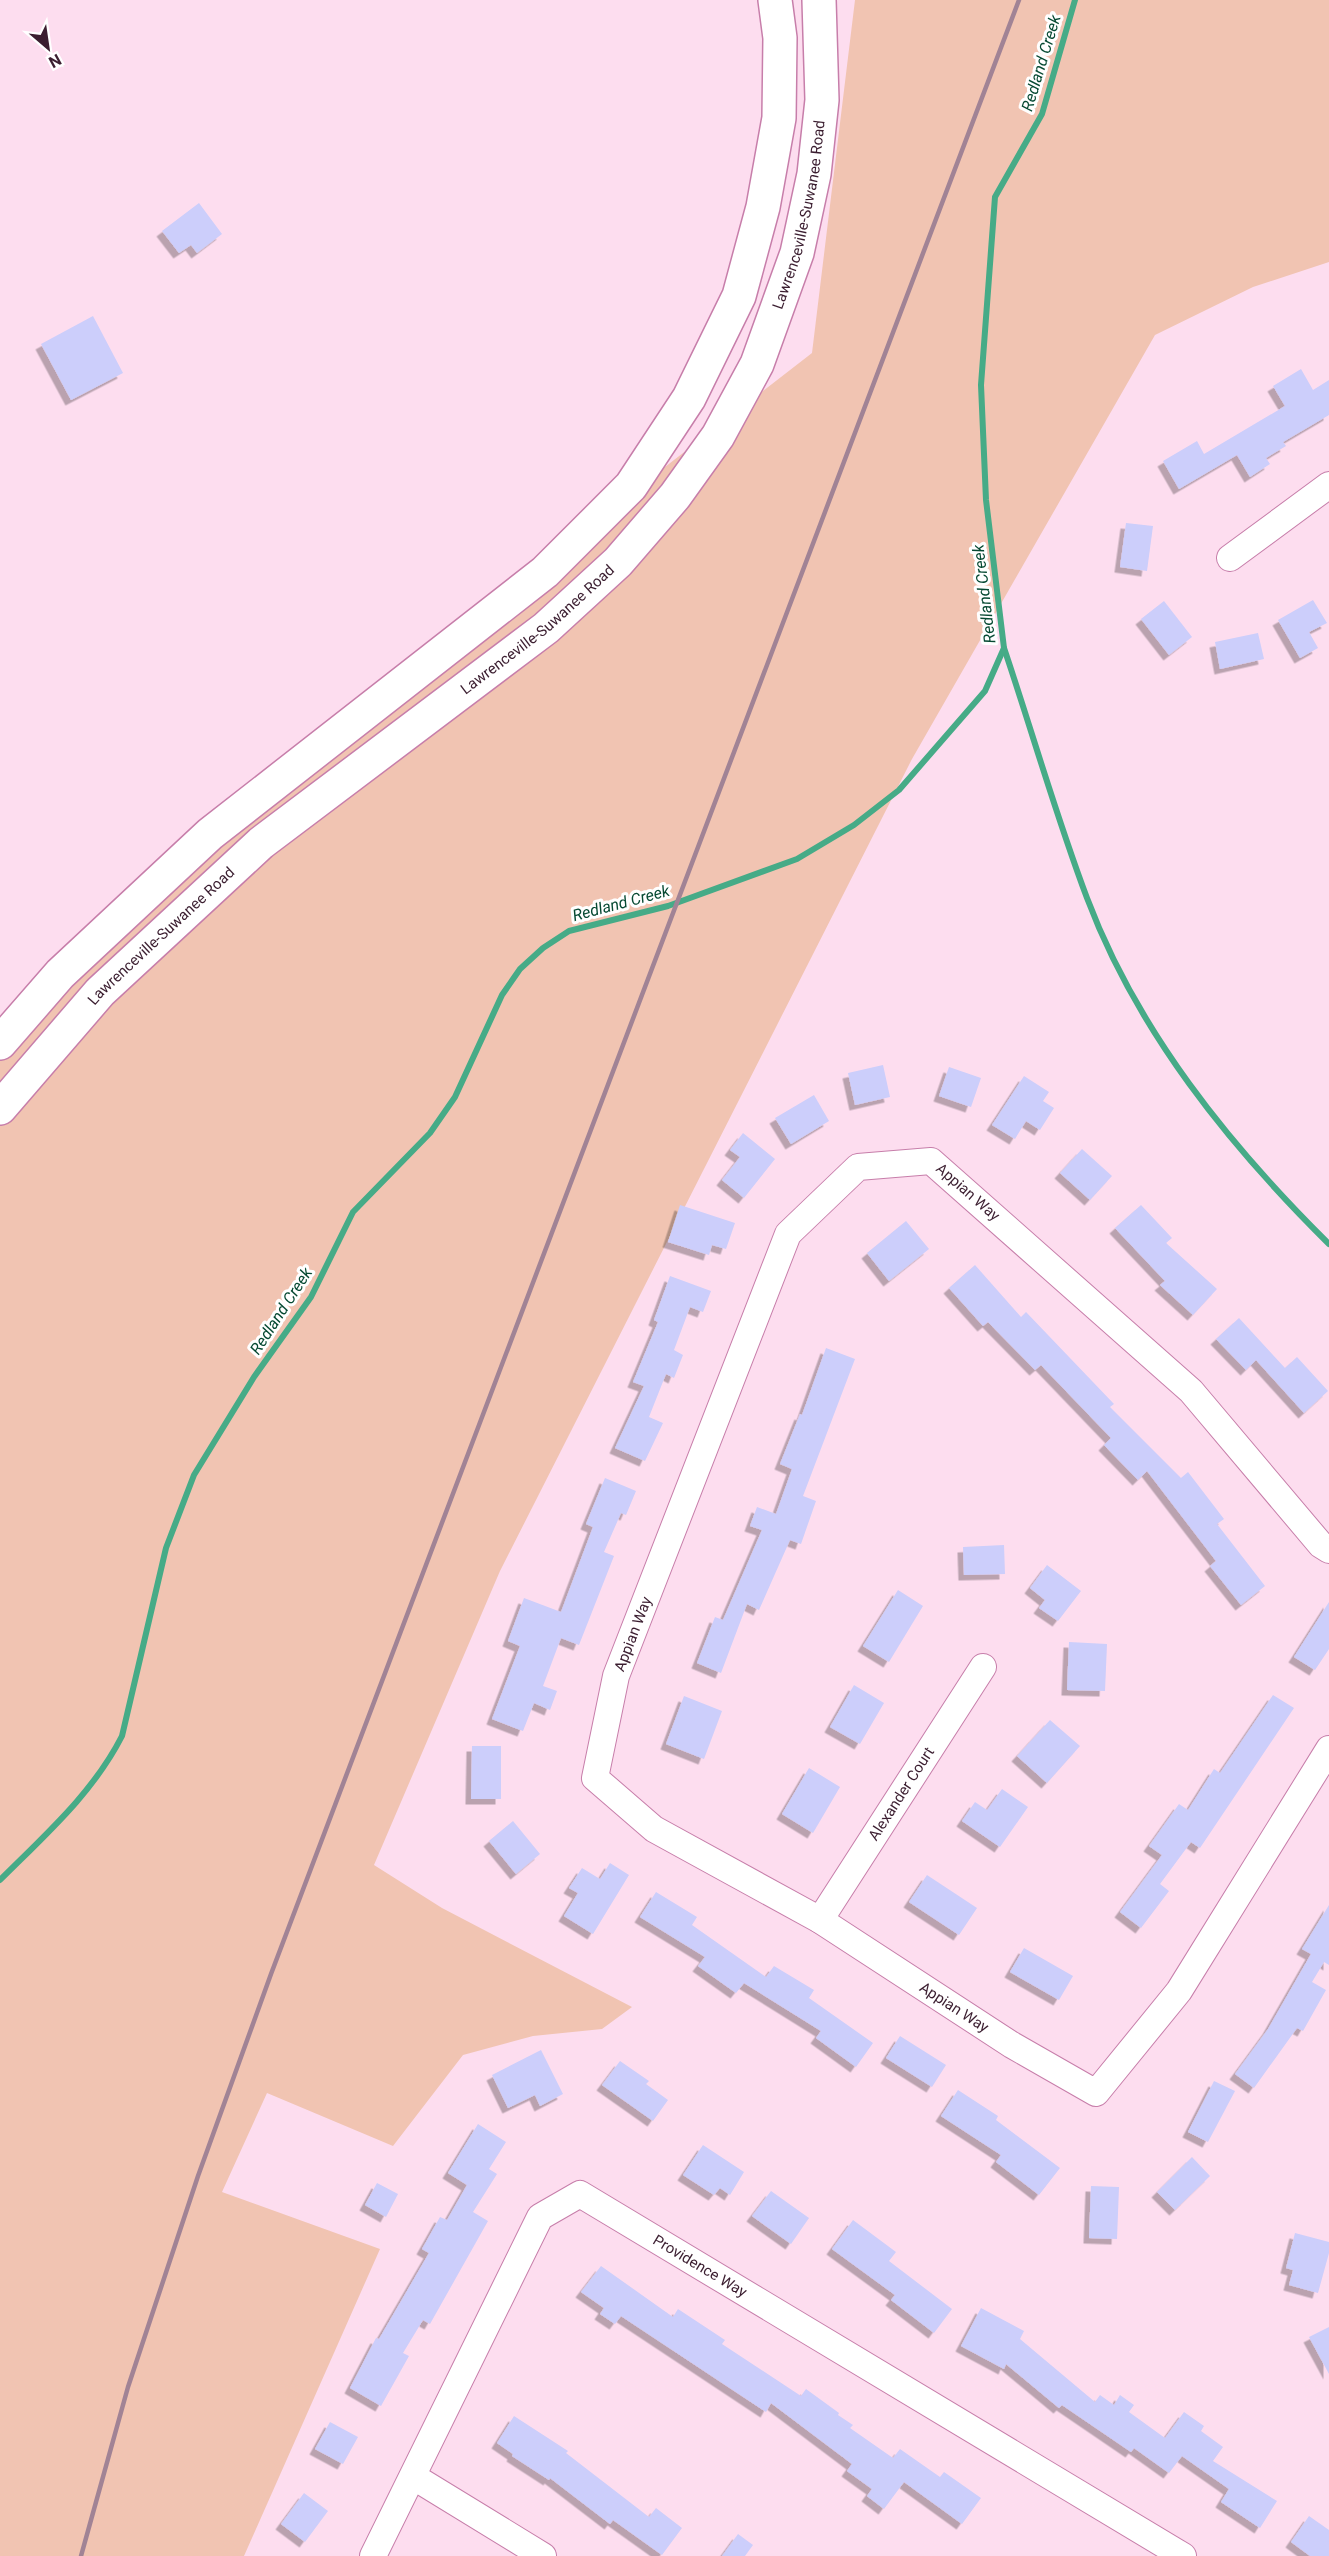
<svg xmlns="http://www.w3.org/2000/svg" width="1329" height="2556" font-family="Roboto,sans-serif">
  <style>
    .green { fill: #f1c4b2 }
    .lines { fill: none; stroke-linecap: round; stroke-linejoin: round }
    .stream { stroke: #46ab87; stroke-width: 6 }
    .building { fill: #cccefb; filter: url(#shadow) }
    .minor-casing { stroke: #c77eaa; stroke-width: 28 }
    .major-casing { stroke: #c77eaa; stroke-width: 36 }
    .minor { stroke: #fff; stroke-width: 26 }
    .major { stroke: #fff; stroke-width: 33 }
    .rail { stroke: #a18395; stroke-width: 4.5 }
    .labels { text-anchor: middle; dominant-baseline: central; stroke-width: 6; stroke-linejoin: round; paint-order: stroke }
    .street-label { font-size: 15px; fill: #3b1e30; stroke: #fff }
    .water-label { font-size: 16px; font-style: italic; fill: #064932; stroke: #fff }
  </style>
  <defs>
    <filter id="shadow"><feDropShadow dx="-5.5" dy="5.5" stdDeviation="0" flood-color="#0004"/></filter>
  </defs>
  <rect width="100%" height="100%" fill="#fdddef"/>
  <polygon class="green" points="855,0 1329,0 1329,262 1253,287 1155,335 912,759 500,1571 374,1865 442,1908 632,2007 602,2029 533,2036 463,2055 393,2146 267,2093 222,2192 380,2249 244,2556 0,2556 0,1050 434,646 812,353"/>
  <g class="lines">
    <g class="stream">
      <path d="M1004 648C1032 731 1056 816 1087 898 1137 1031 1229 1145 1329 1244"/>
      <path d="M0 1880C45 1835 93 1793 122 1736L166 1548 194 1475 254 1377 311 1297 353 1212 430 1133 455 1097 502 995 520 969 543 948 569 931 668 906 797 859 854 825 899 790 985 691 1004 648 986 500 981 385 995 197 1042 114 1075 0"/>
    </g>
  </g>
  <g class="building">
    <polygon points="199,203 222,234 197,253 191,245 179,253 162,231"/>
    <polygon points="93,316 123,373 71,400 41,344"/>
    <polygon points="1301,369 1313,390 1329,380 1329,415 1283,442 1286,446 1266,458 1270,464 1250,477 1237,455 1179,489 1163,461 1197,441 1204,454 1285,406 1273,386"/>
    <polygon points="1126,523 1153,526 1147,571 1120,567"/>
    <polygon points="1313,600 1327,623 1309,632 1318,648 1300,658 1278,620"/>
    <polygon points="1164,601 1192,637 1169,655 1141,619"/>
    <polygon points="1258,633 1264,659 1220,669 1215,642"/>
    <polygon points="883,1065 890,1097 855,1105 848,1073"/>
    <polygon points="949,1067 981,1078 971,1107 939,1096"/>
    <polygon points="1024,1076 1049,1092 1043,1101 1054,1108 1040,1130 1026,1121 1015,1139 992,1125"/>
    <polygon points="814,1095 829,1121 791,1144 775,1118"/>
    <polygon points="743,1133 775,1159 744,1198 722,1180 740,1157 730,1150"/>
    <polygon points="1082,1149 1112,1176 1090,1200 1060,1173"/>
    <polygon points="680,1205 735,1223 726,1249 712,1245 709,1255 668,1242"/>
    <polygon points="1141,1205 1172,1238 1166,1243 1217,1289 1193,1315 1160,1285 1165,1281 1115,1228"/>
    <polygon points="906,1221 929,1249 889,1281 867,1253"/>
    <polygon points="975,1265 1021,1317 1026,1312 1114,1404 1110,1407 1181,1478 1188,1472 1224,1519 1217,1524 1265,1586 1241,1605 1210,1566 1216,1561 1147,1471 1138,1480 1104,1445 1111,1438 1041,1365 1035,1370 988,1322 983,1326 949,1288"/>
    <polygon points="670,1276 711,1291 703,1312 690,1307 674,1350 683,1355 674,1378 666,1374 649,1417 663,1423 645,1461 615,1448 644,1386 633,1382 658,1322 654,1320"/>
    <polygon points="1239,1318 1285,1368 1297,1357 1328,1391 1304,1413 1256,1360 1246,1370 1216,1339"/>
    <polygon points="826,1348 855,1359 803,1496 816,1501 801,1544 790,1540 759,1610 747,1604 721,1673 697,1663 715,1617 723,1620 762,1530 750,1526 757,1507 776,1514 792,1469 780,1464 800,1414 802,1415"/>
    <polygon points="605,1478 636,1491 626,1515 621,1513 604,1552 614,1556 579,1645 561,1638 543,1686 557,1691 550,1710 534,1703 523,1731 492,1719 520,1646 508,1641 524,1598 561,1612 593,1527 586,1524"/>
    <polygon points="1004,1545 1005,1574 964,1575 963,1547"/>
    <polygon points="1047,1565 1081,1591 1058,1621 1039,1608 1045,1600 1030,1588"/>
    <polygon points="898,1590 923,1606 889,1662 863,1646"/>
    <polygon points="1329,1602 1329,1649 1315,1670 1294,1657"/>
    <polygon points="1069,1642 1107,1644 1105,1691 1067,1690"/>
    <polygon points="854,1685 884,1703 860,1744 830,1727"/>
    <polygon points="1273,1695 1294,1708 1200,1848 1191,1842 1160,1884 1169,1891 1141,1928 1120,1912 1162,1855 1149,1846 1179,1804 1188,1810 1214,1769 1220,1773"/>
    <polygon points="684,1696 722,1711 704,1759 666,1744"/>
    <polygon points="1050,1720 1080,1746 1047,1783 1017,1756"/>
    <polygon points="472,1746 501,1746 501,1799 471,1799"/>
    <polygon points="809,1768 840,1787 813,1833 782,1814"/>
    <polygon points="1002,1789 1028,1807 1000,1847 962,1821 975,1802 987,1810"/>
    <polygon points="513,1821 540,1854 516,1874 489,1841"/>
    <polygon points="610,1863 629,1875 593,1934 564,1916 578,1893 569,1888 582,1868 600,1879"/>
    <polygon points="927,1875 977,1908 959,1935 909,1902"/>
    <polygon points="656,1892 697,1917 692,1925 766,1977 774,1966 814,1990 809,1998 873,2043 856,2067 816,2038 821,2031 744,1983 736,1993 698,1966 705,1957 640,1917"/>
    <polygon points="1329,1905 1329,1965 1324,1962 1312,1982 1326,1990 1303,2031 1297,2028 1254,2088 1235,2074 1268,2029 1311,1954 1302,1949"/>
    <polygon points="1024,1948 1073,1976 1059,2000 1010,1972"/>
    <polygon points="900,2036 946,2065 932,2087 886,2058"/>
    <polygon points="541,2050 563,2094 540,2106 535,2095 508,2108 492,2075"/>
    <polygon points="620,2061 649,2081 646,2084 668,2100 653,2121 602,2085"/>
    <polygon points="1214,2081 1235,2091 1208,2142 1188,2132"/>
    <polygon points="958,2090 998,2116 996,2120 1060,2168 1039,2195 996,2162 1001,2155 941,2116"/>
    <polygon points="478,2124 506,2142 489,2169 497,2174 473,2212 488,2221 430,2324 423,2320 403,2353 409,2356 381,2406 350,2388 376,2338 379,2339 429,2253 422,2249 440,2217 447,2220 467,2185 448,2173"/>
    <polygon points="703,2145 744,2172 730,2195 720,2188 714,2195 683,2175"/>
    <polygon points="1192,2157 1210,2176 1175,2210 1157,2192"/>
    <polygon points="377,2183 398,2194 386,2217 365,2205"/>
    <polygon points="1091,2186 1119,2187 1117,2239 1089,2238"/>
    <polygon points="771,2191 809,2218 791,2244 752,2216"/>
    <polygon points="853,2220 896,2252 889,2261 952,2309 934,2333 891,2300 895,2295 832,2249"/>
    <polygon points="1295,2233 1329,2242 1329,2253 1318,2293 1289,2285 1293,2270 1286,2268"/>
    <polygon points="601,2266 673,2317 678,2309 725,2340 722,2344 801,2396 806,2389 839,2413 838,2415 853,2425 850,2428 893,2458 900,2449 940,2477 944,2472 981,2498 962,2524 904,2482 884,2509 867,2496 872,2489 847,2471 852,2464 771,2403 766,2412 621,2316 615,2324 600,2314 604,2308 581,2292"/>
    <polygon points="981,2308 1024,2331 1020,2339 1095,2402 1100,2395 1114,2405 1120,2395 1134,2405 1129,2412 1165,2438 1184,2412 1204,2426 1201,2431 1223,2447 1213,2461 1277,2501 1260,2528 1221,2502 1229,2489 1182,2456 1169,2473 1134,2448 1131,2452 1062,2405 1059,2408 1006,2364 1004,2369 961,2346"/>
    <polygon points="1329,2327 1329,2374 1309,2337"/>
    <polygon points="514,2416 568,2451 566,2453 649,2517 656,2508 682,2528 662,2555 613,2520 610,2524 550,2478 549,2480 512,2456 513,2454 497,2443"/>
    <polygon points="330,2422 358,2437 343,2464 315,2449"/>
    <polygon points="304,2493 328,2511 305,2542 281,2524"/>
    <polygon points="1309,2516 1329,2530 1329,2556 1310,2556 1291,2542"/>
    <polygon points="738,2534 753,2545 745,2556 722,2556"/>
  </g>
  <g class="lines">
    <g class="minor-casing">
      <g id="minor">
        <polyline points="1230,558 1329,485"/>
        <path id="s1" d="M1329 1550 1321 1545 1191 1391 931 1161 858 1167 788 1234 616 1676 595 1778 654 1829 820 1920 1012 2045 1096 2093 1179 1991 1329 1749"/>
        <path id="s2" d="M820 1920 983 1667"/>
        <polyline points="414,2477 543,2556"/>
        <path id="s3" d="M373 2556 540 2217 580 2194 1183 2556"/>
      </g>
    </g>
    <g class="major-casing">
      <g id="major">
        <polyline points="0,1043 60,974 210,834 545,572 631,486 689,398 739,296 763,207 779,118 780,38 775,0"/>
        <path id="s4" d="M0 1108 100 992 261 843 546 628 618 562 675 496 718 436 757 364 797 253 814 174 822 100 819 0"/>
      </g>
    </g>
    <use href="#minor" class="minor"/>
    <use href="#major" class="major"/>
    <polyline class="rail" points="81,2556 128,2387 198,2176 271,1974 1019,0"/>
  </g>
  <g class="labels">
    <g class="street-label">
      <text stroke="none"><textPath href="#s4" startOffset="1226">Lawrenceville-Suwanee Road</textPath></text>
      <text stroke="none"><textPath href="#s4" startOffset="722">Lawrenceville-Suwanee Road</textPath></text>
      <text stroke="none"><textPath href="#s4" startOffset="236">Lawrenceville-Suwanee Road</textPath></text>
      <text transform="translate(968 1192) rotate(41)">Appian Way</text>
      <text transform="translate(633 1634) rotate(-69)">Appian Way</text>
      <text stroke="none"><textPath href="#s2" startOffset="150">Alexander Court</textPath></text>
      <text stroke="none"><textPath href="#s1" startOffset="1734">Appian Way</textPath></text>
      <text stroke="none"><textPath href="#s3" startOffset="564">Providence Way</textPath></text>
    </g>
    <g class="water-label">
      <text transform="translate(1041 63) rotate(-73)">Redland Creek</text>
      <text transform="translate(984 594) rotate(-97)">Redland Creek</text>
      <text transform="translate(621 903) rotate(-15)">Redland Creek</text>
      <text transform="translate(281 1311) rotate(-57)">Redland Creek</text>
    </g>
  </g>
  <g transform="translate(48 48) rotate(151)" stroke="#ffffff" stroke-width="4.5" paint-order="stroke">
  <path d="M0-4.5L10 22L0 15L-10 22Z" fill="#3b1e30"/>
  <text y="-9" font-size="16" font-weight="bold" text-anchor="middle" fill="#3b1e30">N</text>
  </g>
</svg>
